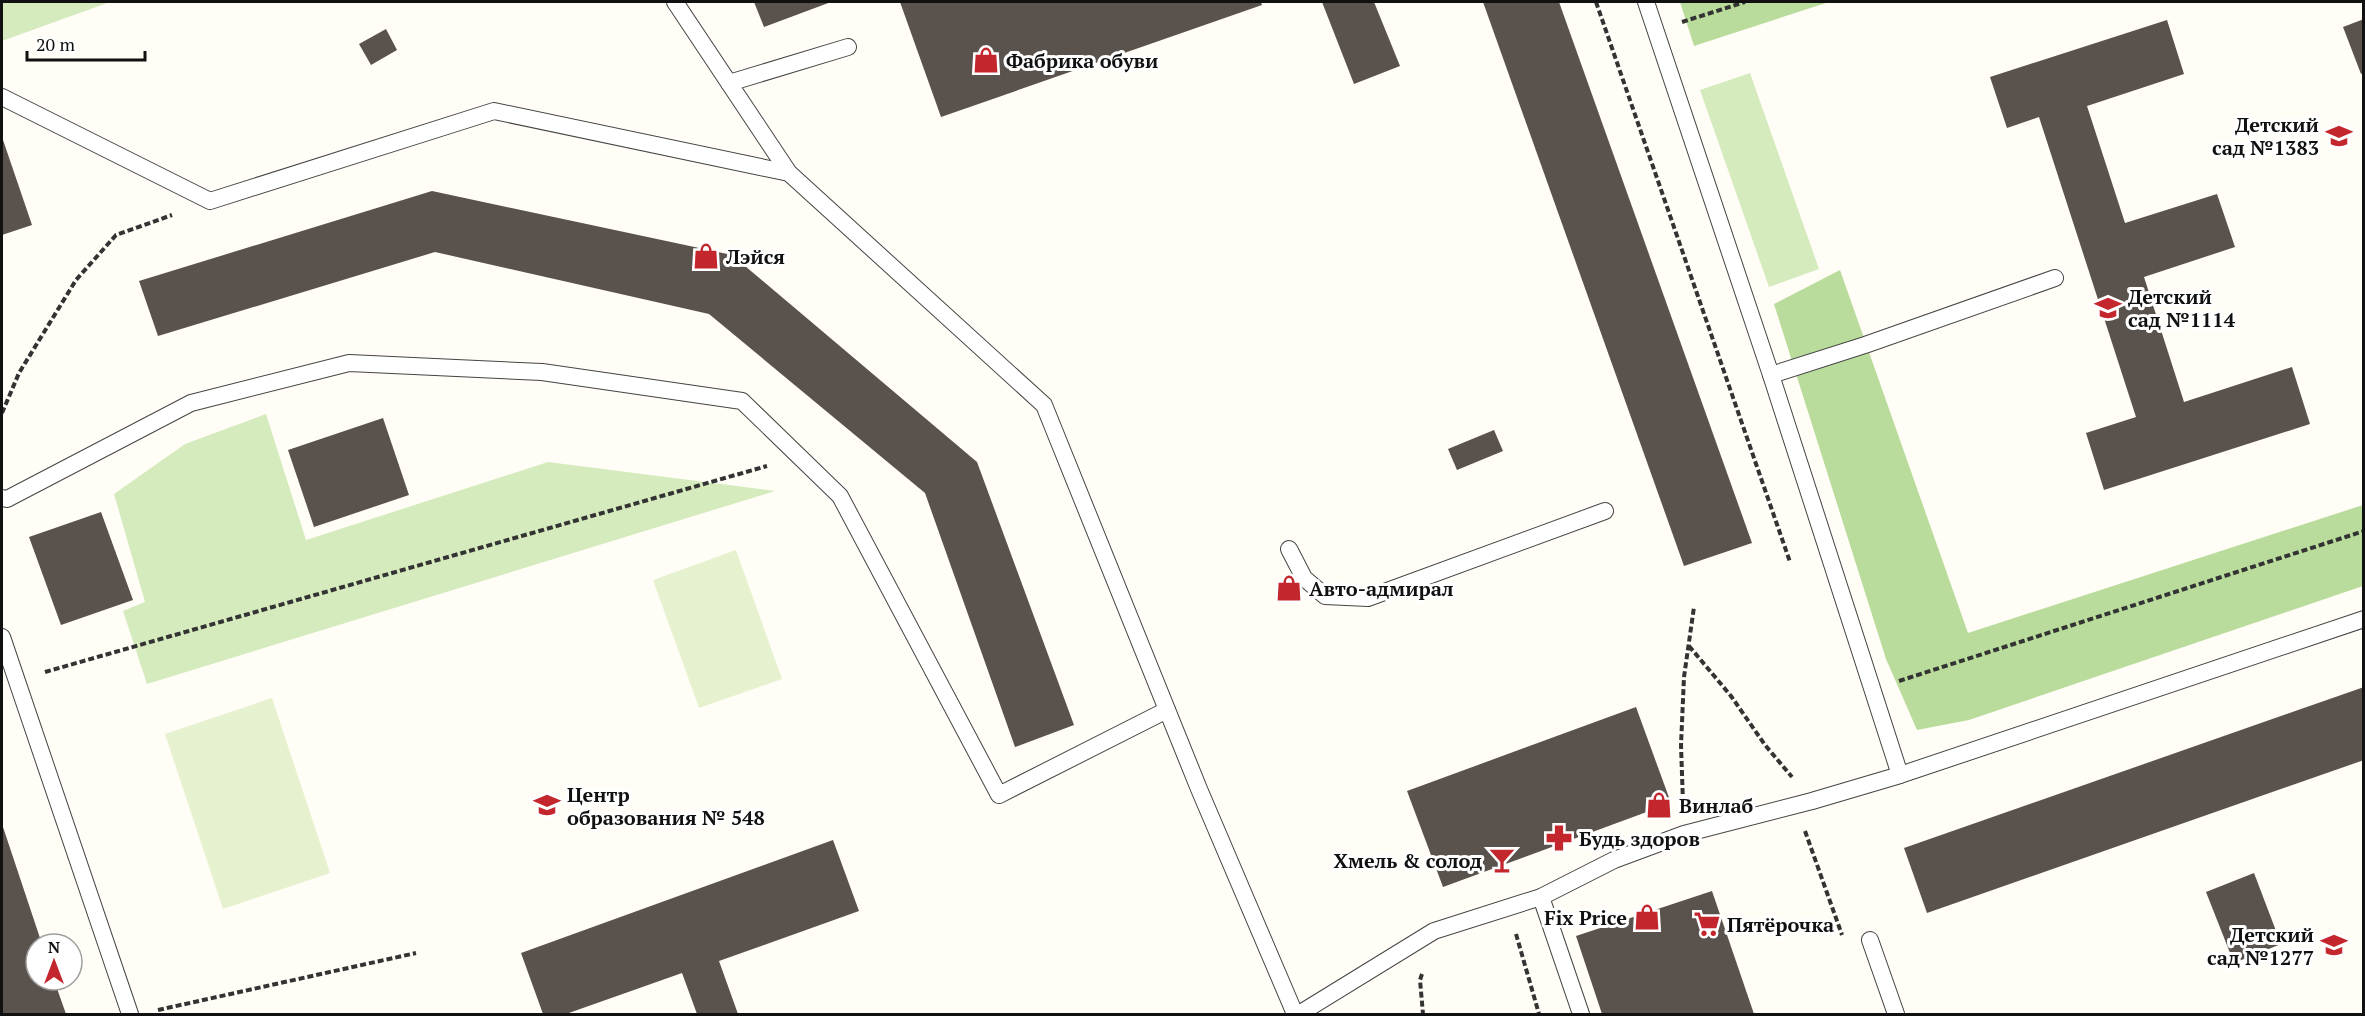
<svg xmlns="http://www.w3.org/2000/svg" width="2365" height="1016" font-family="'PT Serif',serif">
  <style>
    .green { fill: #d5ebbd }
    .forest { fill: #b9dc9c }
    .pitch { fill: #e6f2cf }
    .building { fill: #5a524d }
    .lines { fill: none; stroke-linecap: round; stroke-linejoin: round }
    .service-casing { stroke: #444; stroke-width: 18 }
    .path { stroke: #333; stroke-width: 4; stroke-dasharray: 6 3; stroke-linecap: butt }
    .service { stroke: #fff; stroke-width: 16 }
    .labels { text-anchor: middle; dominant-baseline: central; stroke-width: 6; stroke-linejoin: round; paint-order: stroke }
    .poi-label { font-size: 20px; font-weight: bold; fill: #111; stroke: #fff; text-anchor: start }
  </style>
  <rect width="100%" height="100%" fill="#fffdf5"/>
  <g class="green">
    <polygon points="2,2 110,2 2,41"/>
    <polygon points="1750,73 1819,269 1769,287 1700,90"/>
    <polygon points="266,414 306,540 548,462 775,491 147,684 123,611 145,602 114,494 185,444"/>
  </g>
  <g class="forest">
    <polygon points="1680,2 1829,2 1694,46"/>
    <polygon points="1840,270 1968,633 2363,505 2363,586 1969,720 1917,730 1886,659 1774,304"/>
  </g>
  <g class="pitch">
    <polygon points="736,550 782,679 699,708 653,580"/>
    <polygon points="272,698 330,873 223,909 165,734"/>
  </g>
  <g class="building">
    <polygon points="754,2 831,2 764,27"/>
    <polygon points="900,2 1261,2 1262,5 941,117"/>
    <polygon points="1322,2 1374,2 1400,66 1354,84"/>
    <polygon points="1483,2 1559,2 1752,543 1684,566"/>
    <polygon points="2364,19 2364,73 2361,74 2343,27"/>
    <polygon points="2167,20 2184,74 2087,106 2125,223 2217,194 2235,247 2144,277 2184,402 2292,367 2310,424 2104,490 2086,433 2136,417 2039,117 2007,128 1990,77"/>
    <polygon points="386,29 397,50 371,65 359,44"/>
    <polygon points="2,137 32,225 2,235"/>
    <polygon points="432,191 732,255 977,462 1074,725 1015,747 925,493 709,314 435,252 158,336 139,281"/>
    <polygon points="383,418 409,495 314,527 288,450"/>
    <polygon points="1494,430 1503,451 1457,470 1448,449"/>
    <polygon points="101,512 133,600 61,625 29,537"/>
    <polygon points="2364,687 2364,760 1927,913 1904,848"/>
    <polygon points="1636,707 1671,803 1443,887 1407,791"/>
    <polygon points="2,824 42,944 36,944 36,980 54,980 66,1014 2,1014"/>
    <polygon points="833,840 859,911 719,961 738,1014 697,1014 682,973 566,1014 543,1014 521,953"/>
    <polygon points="2254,873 2281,944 2234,963 2206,892"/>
    <polygon points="1712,891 1754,1014 1602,1014 1576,936"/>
  </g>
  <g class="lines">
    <g class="service-casing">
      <g id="service">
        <polyline points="675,2 789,173 1044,405 1199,789 1295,1014"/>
        <polyline points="1646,2 1771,375 1900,775"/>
        <polyline points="729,83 848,47"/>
        <polyline points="2,97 210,201 494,111 789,173"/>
        <polyline points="1771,375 1865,345 2055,278"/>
        <polyline points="2,498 7,499 191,403 349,363 542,372 742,401 840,496 999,795 1167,710"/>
        <polyline points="1289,549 1304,578 1325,596 1368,598 1605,511"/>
        <polyline points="2,637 130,1014"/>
        <polyline points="1541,897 1581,1014"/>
        <polyline points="1870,940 1896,1014"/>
        <polyline points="1299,1014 1434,931 1541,897 1614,860 1684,834 1812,801 1900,775 2364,619"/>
      </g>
    </g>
    <g class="path">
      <polyline points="1596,2 1790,562"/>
      <polyline points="1682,22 1745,2"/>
      <polyline points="2,413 19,373 76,280 116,235 172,215"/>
      <polyline points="1689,646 1731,696 1765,745 1792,777"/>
      <polyline points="45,672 767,466"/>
      <polyline points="1899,681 2364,531"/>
      <polyline points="1683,803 1681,745 1684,677 1694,607"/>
      <polyline points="1805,831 1842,935"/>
      <polyline points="1516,934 1539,1014"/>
      <polyline points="1422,974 1420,980 1423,1014"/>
      <polyline points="158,1010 416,953"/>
    </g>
    <use href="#service" class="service"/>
  </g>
  <defs>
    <g id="shop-bare" transform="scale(2.07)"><path d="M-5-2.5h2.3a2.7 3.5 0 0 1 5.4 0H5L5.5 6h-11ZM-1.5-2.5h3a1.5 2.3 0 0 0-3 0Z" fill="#c4262e" stroke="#fff" stroke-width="2.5" paint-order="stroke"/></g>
    <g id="school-bare" transform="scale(2.07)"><path d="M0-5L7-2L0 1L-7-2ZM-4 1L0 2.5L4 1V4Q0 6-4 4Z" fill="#c4262e" stroke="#fff" stroke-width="2.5" paint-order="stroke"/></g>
    <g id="pharmacy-bare" transform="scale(2.07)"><path d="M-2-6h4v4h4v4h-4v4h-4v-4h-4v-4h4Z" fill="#c4262e" stroke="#fff" stroke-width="2.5" paint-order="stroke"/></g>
    <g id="bar-bare" transform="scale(2.07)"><path d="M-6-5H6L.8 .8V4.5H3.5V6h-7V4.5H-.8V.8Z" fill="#c4262e" stroke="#fff" stroke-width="2.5" paint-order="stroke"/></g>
    <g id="supermarket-bare" transform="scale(2.07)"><path d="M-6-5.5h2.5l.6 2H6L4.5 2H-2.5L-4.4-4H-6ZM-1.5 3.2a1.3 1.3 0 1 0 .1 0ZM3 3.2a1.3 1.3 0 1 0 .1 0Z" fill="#c4262e" stroke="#fff" stroke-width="2.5" paint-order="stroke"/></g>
  </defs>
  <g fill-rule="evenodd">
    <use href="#shop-bare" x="986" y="60"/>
    <use href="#school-bare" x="2339" y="136"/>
    <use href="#shop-bare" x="706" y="256"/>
    <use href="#school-bare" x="2108" y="308"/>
    <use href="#shop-bare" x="1289" y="588"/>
    <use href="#school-bare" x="547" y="805"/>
    <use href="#shop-bare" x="1659" y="805"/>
    <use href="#pharmacy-bare" x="1559" y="838"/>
    <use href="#bar-bare" x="1502" y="860"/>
    <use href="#shop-bare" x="1647" y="917"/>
    <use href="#supermarket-bare" x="1707" y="924"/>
    <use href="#school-bare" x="2334" y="945"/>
  </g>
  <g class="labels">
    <g class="poi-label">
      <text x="1006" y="60">Фабрика обуви</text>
      <text x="2319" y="124" text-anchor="end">Детский<tspan x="2319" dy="23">сад №1383</tspan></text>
      <text x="726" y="256">Лэйся</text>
      <text x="2128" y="296">Детский<tspan x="2128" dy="23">сад №1114</tspan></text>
      <text x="1309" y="588">Авто-адмирал</text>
      <text x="567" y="794">Центр<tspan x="567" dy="23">образования № 548</tspan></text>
      <text x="1679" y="805">Винлаб</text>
      <text x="1579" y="838">Будь здоров</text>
      <text x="1482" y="860" text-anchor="end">Хмель &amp; солод</text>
      <text x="1627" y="917" text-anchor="end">Fix Price</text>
      <text x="1727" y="924">Пятёрочка</text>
      <text x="2314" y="934" text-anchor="end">Детский<tspan x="2314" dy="23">сад №1277</tspan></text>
    </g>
  </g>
  <rect width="2365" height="1016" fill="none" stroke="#111111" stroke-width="6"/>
  <g transform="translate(54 962)"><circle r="28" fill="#ffffff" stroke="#a0a0a0" stroke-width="1.5"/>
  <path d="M0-4.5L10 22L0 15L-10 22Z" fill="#c4262e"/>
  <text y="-9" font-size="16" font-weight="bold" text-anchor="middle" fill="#111111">N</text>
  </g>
  <path d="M27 51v9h118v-9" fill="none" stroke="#111111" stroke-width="3"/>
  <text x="36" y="51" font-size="18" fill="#111111" stroke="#ffffff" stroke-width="4.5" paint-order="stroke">20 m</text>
</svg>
